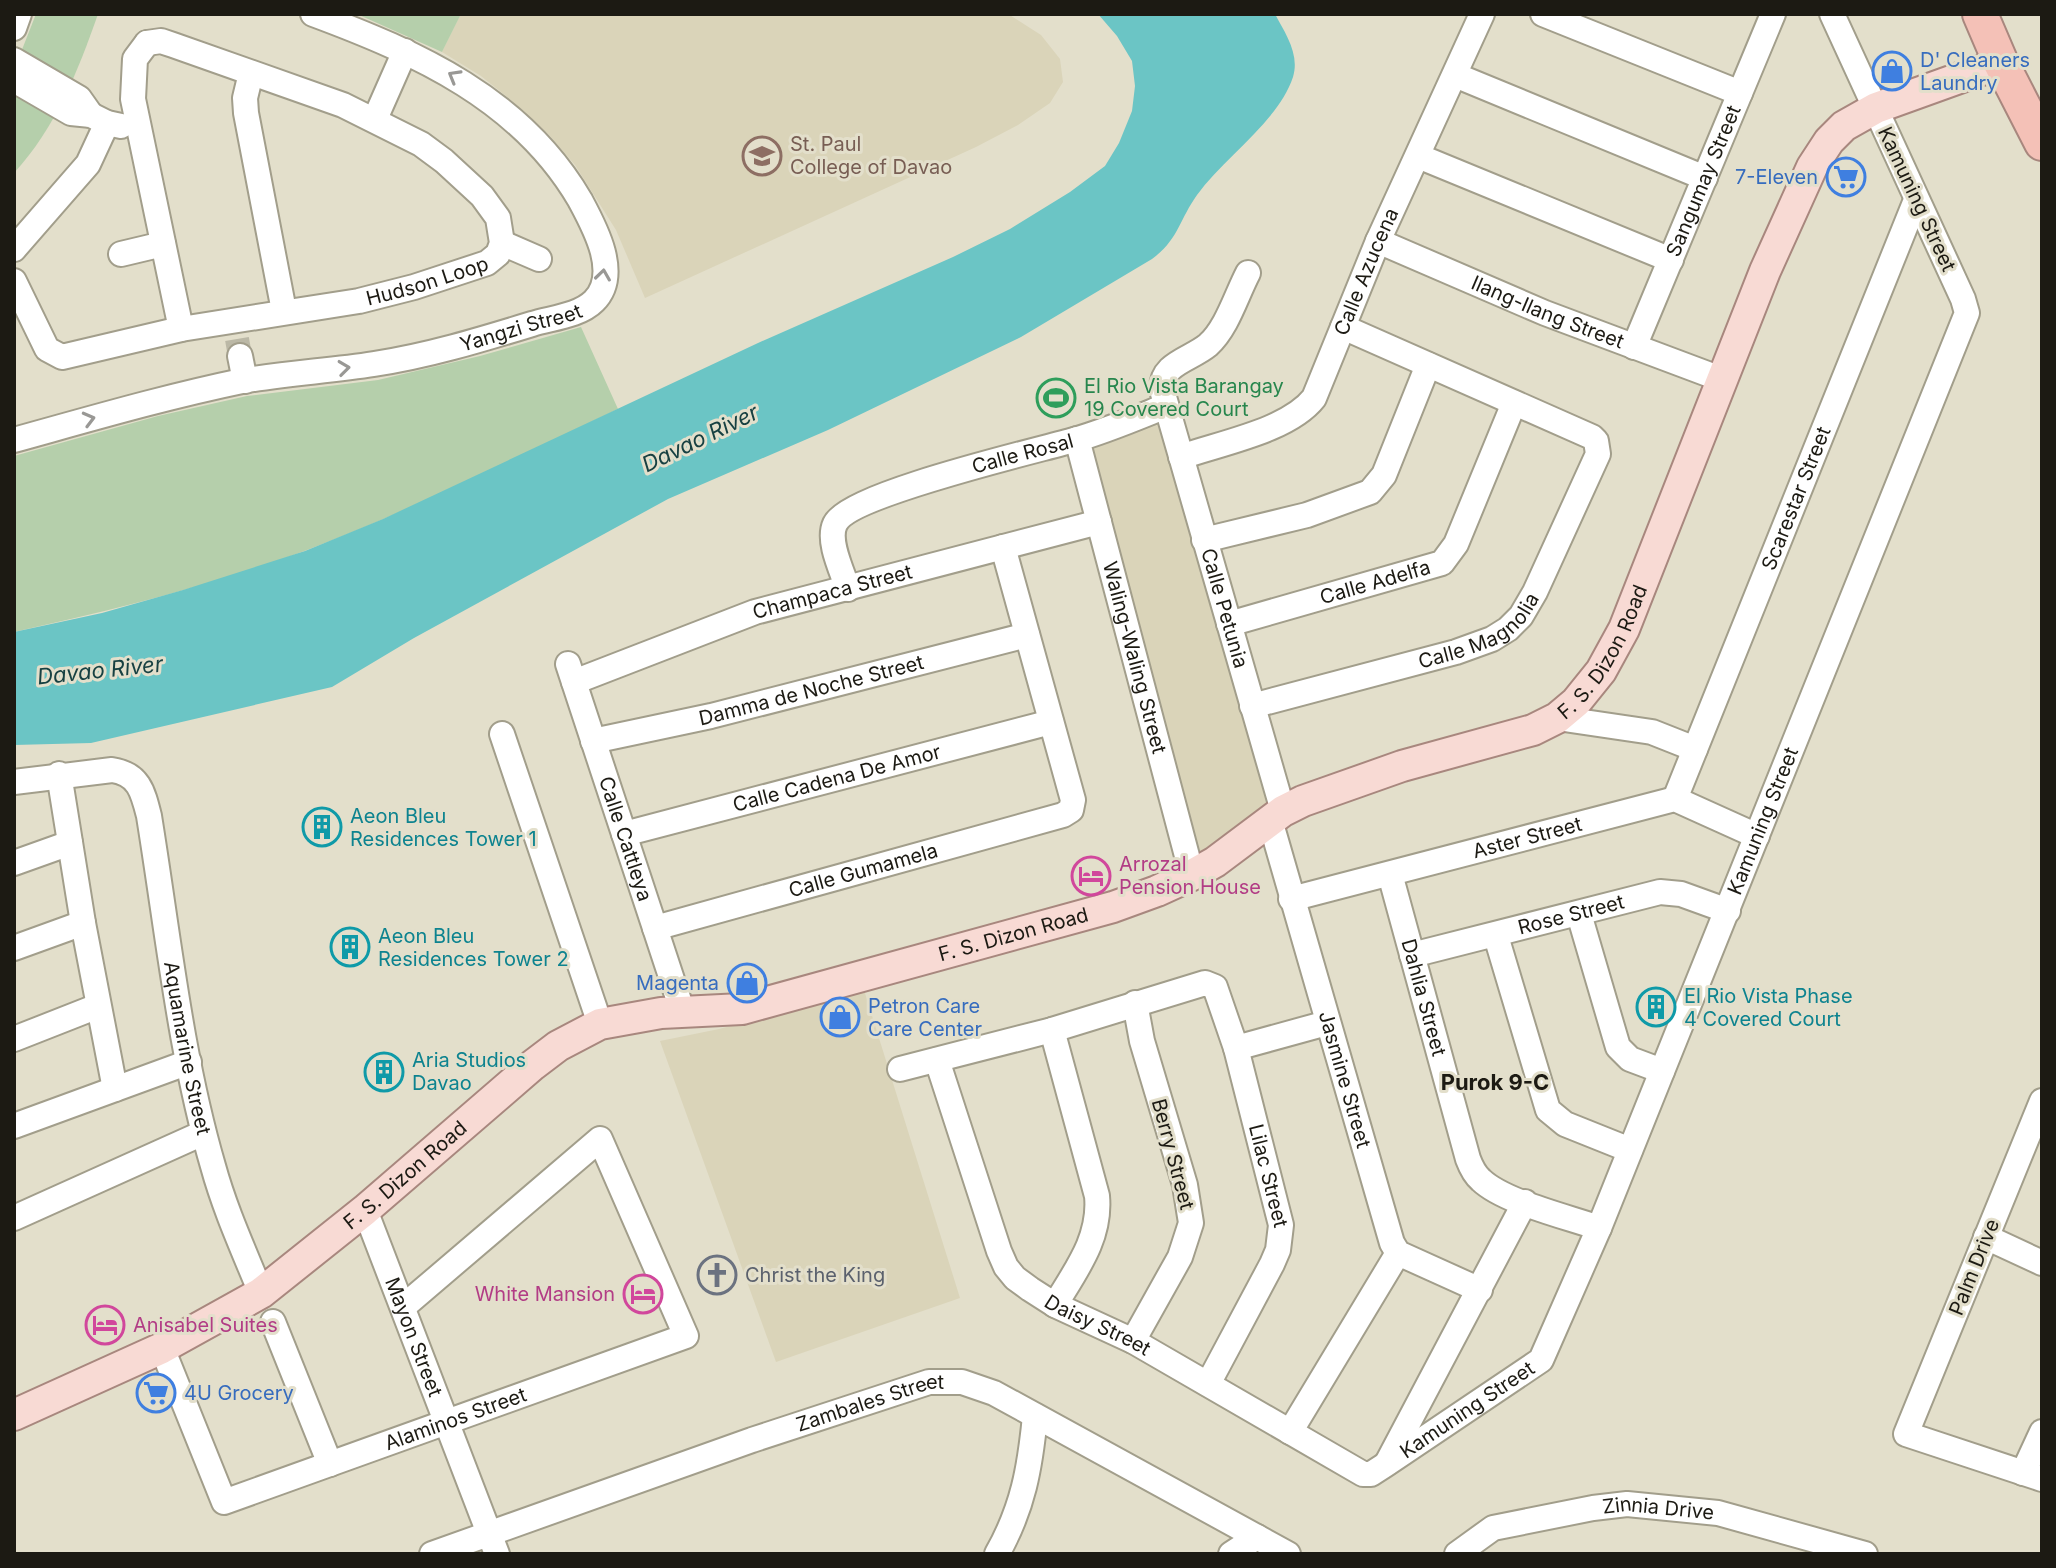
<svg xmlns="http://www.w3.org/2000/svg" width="2056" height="1568" font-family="Inter,sans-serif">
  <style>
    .built { fill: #dad4b9 }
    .green { fill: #b5cfab }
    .water { fill: #6bc5c5 }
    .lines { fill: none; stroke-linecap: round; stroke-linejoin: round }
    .minor-tunnel { stroke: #bbb8a6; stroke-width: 24; stroke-dasharray: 24 12; stroke-linecap: butt }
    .minor-casing { stroke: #a29e8b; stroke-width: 28 }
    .major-casing { stroke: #a8877e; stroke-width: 34 }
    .highway-casing { stroke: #a8877e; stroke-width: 38 }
    .minor { stroke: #fff; stroke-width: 24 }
    .major { stroke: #f8dad4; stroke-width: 30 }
    .highway { stroke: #f4c1b7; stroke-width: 34 }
    .oneway { stroke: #999895 }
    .labels { text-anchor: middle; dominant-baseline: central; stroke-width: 6; stroke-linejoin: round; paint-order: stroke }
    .shop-label { font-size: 20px; fill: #366cbe; stroke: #e3dfcb; text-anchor: start }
    .education-label { font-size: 20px; fill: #785e54; stroke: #e3dfcb; text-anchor: start }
    .street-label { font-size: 20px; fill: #1c1a13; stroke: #e3dfcb }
    .leisure-label { font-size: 20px; fill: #27864d; stroke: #e3dfcb; text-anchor: start }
    .culture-label { font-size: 20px; fill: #0d838f; stroke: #e3dfcb; text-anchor: start }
    .hotel-label { font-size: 20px; fill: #b23c85; stroke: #e3dfcb; text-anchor: start }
    .worship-label { font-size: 20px; fill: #5b616d; stroke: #e3dfcb; text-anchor: start }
    .water-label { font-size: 22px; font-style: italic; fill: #174142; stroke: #e3dfcb }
    .neighbourhood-label { font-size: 22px; font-weight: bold; fill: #1c1a13; stroke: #e3dfcb }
  </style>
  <rect width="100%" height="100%" fill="#e3dfcb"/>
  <g class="built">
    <polygon points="461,14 1008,14 1041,35 1060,59 1063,82 1050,103 1018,125 976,147 645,298 616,230 575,165 549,135 511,100 481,76 442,52"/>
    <polygon points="1163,419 1270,801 1199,855 1090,443"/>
    <polygon points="864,990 960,1298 776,1362 660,1041 719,1029"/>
  </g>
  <g class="green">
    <path d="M36 14H98C78 71 56 127 14 173V70Z"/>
    <polygon points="357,14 461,14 442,52"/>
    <path d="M581 327 618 409C516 458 413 510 307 550 212 586 113 610 14 632V456L158 416 247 396 378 380 480 356Z"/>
  </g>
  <path class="water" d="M1098 14H1275C1285 33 1300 54 1293 77 1278 122 1225 156 1197 195 1179 220 1179 239 1152 259L1021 337 828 430 668 499 414 638 332 687 91 743 14 745V632L102 613 183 590 305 551 383 519 758 343 953 257 1010 229 1070 192 1105 166 1119 143 1132 111 1135 86 1132 61 1117 36Z"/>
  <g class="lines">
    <polyline class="minor-tunnel" points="237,339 240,356"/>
    <g class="minor-casing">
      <g id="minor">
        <polyline points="1543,14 1740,93"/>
        <polyline points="14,28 19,14"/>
        <polyline points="147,43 135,59 133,99 181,329"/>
        <polyline points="14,60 79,98 91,115"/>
        <polyline points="251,73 245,98 246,113 284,311"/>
        <polyline points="1455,75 1705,178"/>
        <polyline points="14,80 71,113 91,115 107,123 121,126"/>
        <polyline points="375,119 405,51"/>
        <polyline points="1418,156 1671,260"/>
        <path id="s1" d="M1378 241 1545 313 1721 379"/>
        <polyline points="502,243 539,259"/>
        <polyline points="14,249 88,164 107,123"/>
        <polyline points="121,254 163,244"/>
        <path id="s2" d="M1248 273C1236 296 1227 328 1208 345 1190 360 1161 363 1162 390L1283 811"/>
        <path id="s3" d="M14 281 47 349 62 357 181 329 359 301 414 287 487 263 498 254 502 243 498 218 482 196 444 161 421 144 343 105 173 45 161 41 147 43"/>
        <path id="s4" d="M1634 347 1773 14"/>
        <polyline points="240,356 245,381"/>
        <path id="s5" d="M1077 439 1192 875"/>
        <path id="s6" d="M14 440C90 419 165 397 242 381 286 373 330 371 374 364 427 356 480 340 532 324 551 318 579 316 594 301 621 274 594 226 580 200 521 99 418 53 313 14"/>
        <path id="s7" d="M1181 457C1220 443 1288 431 1314 398L1378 241 1482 14"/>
        <polyline points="1204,540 1307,515 1370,492 1384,475 1428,365"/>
        <path id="s8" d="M848 589C842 571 827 541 835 524 849 494 1036 451 1074 440 1106 431 1136 418 1166 406"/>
        <path id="s9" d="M1229 624 1442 563 1456 544 1514 403"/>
        <path id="s10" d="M568 664 683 1013"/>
        <path id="s11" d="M574 682 755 612 1099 522"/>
        <path id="s12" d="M1252 706 1456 652 1492 639 1508 629 1521 616 1535 592 1598 454 1596 441 1592 437 1343 327"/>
        <polyline points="1557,718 1652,732 1695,749"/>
        <polyline points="502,734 600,1024"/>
        <path id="s13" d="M593 741 711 716 1027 635"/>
        <polyline points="59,774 83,923 115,1089"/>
        <path id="s14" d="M14 782 112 770C139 774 143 792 149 816 168 933 180 1053 213 1166 225 1210 244 1251 261 1293"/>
        <path id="s15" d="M1675 799 1916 200"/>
        <path id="s16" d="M1270 820 1392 1243 1398 1253 1480 1290"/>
        <path id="s17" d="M624 834 1051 722"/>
        <polyline points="14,863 70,843"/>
        <path id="s18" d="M1390 874 1468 1159C1471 1167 1474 1174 1481 1180 1504 1202 1568 1217 1599 1228"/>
        <path id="s19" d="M1291 899 1675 799 1757 836"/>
        <polyline points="1579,914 1618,1047 1630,1059 1662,1071"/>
        <path id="s20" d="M655 928 1063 815 1071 810 1073 800 1003 547"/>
        <polyline points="1496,936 1548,1110 1565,1124 1630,1150"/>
        <polyline points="14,948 83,923"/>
        <path id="s21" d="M1412 955 1660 892 1681 894 1728 911"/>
        <path d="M1052 1030 1097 1196C1101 1238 1076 1270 1055 1305"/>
        <polyline points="14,1039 98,1006"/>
        <polyline points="1236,1048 1327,1023"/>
        <path id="s22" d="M937 1060 999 1251 1006 1267 1015 1278 1030 1289 1055 1305 1133 1341 1363 1474H1371L1385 1465 1541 1360 1599 1228 1967 313 1963 299 1832 14"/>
        <path id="s23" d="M900 1069 1052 1030 1205 983 1215 987 1236 1048 1281 1225 1278 1250 1272 1264 1208 1384"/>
        <polyline points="2042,1101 1906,1434 2042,1479"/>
        <polyline points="14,1126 189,1062"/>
        <path id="s24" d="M365 1210 497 1554"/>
        <polyline points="14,1218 203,1133"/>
        <polyline points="1986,1237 2042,1263"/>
        <polyline points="273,1322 330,1464"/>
        <polyline points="1133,1341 1180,1257 1191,1223 1185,1185 1142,1041 1135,1003"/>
        <path id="s25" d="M162 1348 224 1502 686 1336 600 1139 403 1307"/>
        <polyline points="1290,1432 1398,1253"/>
        <polyline points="1387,1463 1525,1202"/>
        <polyline points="2023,1473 2042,1432"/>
        <path id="s26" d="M432 1554 752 1440 929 1382H962L994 1393 1288 1554"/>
        <path d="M997 1554C1023 1508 1030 1468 1035 1416"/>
        <polyline points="1231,1554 1257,1537"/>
        <path id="s27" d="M1457 1554 1493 1528 1593 1508 1627 1504 1718 1513 1865 1554"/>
      </g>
    </g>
    <g class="major-casing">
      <g id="major">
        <path id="s28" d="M14 1415 162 1348 261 1293 365 1210 533 1065 558 1046 600 1024 661 1013 742 1009 1113 907 1157 891 1192 875 1215 862 1283 811 1303 801 1402 766 1533 730 1557 718 1576 702 1601 671 1624 629 1765 271 1812 167 1829 141 1844 126 1876 108 2001 63"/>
      </g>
    </g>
    <g class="highway-casing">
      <polyline id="highway" points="1980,14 2001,63 2042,143"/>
    </g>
    <use href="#minor" class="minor"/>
    <use href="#major" class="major"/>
    <use href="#highway" class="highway"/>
  </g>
  <defs><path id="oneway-chevron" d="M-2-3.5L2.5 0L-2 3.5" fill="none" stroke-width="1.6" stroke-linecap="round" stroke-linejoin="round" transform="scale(2)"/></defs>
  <g class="oneway">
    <use href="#oneway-chevron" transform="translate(454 76) rotate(-150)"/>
    <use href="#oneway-chevron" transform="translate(603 275) rotate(-82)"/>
    <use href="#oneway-chevron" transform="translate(344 368) rotate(-7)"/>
    <use href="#oneway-chevron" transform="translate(89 419) rotate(-15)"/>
  </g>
  <defs>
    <g id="shop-ring" transform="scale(2)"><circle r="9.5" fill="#e3dfcb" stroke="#3f7fe0" stroke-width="1.5"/><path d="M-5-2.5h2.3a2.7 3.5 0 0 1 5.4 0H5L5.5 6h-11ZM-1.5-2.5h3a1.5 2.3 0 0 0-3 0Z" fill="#3f7fe0"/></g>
    <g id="university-ring" transform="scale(2)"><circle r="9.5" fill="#e3dfcb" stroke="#8d6e63" stroke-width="1.5"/><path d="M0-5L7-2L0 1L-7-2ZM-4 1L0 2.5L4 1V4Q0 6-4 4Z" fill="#8d6e63"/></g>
    <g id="supermarket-ring" transform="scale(2)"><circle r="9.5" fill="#e3dfcb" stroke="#3f7fe0" stroke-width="1.5"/><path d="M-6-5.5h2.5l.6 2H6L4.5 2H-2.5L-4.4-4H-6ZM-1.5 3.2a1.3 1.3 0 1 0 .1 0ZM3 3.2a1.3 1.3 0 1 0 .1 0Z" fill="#3f7fe0"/></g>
    <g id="stadium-ring" transform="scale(2)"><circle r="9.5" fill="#e3dfcb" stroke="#2e9e5b" stroke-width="1.5"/><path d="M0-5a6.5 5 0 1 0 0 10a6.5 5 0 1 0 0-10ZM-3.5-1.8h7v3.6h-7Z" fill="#2e9e5b"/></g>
    <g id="building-ring" transform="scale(2)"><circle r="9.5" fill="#e3dfcb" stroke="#0f9aa8" stroke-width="1.5"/><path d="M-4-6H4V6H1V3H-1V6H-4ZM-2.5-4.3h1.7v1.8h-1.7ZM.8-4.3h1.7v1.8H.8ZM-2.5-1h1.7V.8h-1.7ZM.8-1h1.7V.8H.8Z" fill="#0f9aa8"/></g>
    <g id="hotel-ring" transform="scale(2)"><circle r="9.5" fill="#e3dfcb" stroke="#d1479c" stroke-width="1.5"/><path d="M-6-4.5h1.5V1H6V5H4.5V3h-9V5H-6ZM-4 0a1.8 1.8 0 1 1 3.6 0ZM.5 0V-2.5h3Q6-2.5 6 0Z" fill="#d1479c"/></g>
    <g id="church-ring" transform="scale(2)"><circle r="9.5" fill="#e3dfcb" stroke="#6b7280" stroke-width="1.5"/><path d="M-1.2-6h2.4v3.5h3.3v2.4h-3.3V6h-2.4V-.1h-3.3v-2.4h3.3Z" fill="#6b7280"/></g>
  </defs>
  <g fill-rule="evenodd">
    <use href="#shop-ring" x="1892" y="71"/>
    <use href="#university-ring" x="762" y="156"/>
    <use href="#supermarket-ring" x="1846" y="177"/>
    <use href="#stadium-ring" x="1056" y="398"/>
    <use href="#building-ring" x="322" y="827"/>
    <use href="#hotel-ring" x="1091" y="876"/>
    <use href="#building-ring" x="350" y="947"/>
    <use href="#shop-ring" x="747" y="983"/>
    <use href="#building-ring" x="1656" y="1007"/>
    <use href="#shop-ring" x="840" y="1017"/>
    <use href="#building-ring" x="384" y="1072"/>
    <use href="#church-ring" x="717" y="1275"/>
    <use href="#hotel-ring" x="643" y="1294"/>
    <use href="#hotel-ring" x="105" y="1325"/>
    <use href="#supermarket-ring" x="156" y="1393"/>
  </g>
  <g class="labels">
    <g class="shop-label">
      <text x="1920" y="60">D' Cleaners<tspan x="1920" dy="23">Laundry</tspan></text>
      <text x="1818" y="177" text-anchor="end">7-Eleven</text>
      <text x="719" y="983" text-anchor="end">Magenta</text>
      <text x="868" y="1006">Petron Care<tspan x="868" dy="23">Care Center</tspan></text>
      <text x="184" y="1393">4U Grocery</text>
    </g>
    <g class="education-label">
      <text x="790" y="144">St. Paul<tspan x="790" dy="23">College of Davao</tspan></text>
    </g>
    <g class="street-label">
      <text stroke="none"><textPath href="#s4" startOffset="180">Sangumay Street</textPath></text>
      <text transform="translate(1917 199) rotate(65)">Kamuning Street</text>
      <text stroke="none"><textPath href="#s7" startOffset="284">Calle Azucena</textPath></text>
      <text stroke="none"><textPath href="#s3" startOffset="466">Hudson Loop</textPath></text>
      <text stroke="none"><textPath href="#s1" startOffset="184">Ilang-Ilang Street</textPath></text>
      <text stroke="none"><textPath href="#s6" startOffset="520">Yangzi Street</textPath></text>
      <text stroke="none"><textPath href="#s8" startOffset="270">Calle Rosal</textPath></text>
      <text stroke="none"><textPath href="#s15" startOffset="324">Scarestar Street</textPath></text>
      <text stroke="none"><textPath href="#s9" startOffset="152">Calle Adelfa</textPath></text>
      <text stroke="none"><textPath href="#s11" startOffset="274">Champaca Street</textPath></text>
      <text stroke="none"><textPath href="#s2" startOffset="378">Calle Petunia</textPath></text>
      <text stroke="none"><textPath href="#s12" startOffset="242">Calle Magnolia</textPath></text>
      <text stroke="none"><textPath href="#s28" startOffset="1806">F. S. Dizon Road</textPath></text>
      <text stroke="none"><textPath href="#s5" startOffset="226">Waling-Waling Street</textPath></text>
      <text stroke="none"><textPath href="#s13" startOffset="224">Damma de Noche Street</textPath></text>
      <text stroke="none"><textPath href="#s17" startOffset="220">Calle Cadena De Amor</textPath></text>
      <text stroke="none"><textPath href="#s22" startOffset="1428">Kamuning Street</textPath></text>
      <text stroke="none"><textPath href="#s19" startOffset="244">Aster Street</textPath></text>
      <text stroke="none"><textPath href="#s10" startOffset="184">Calle Cattleya</textPath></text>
      <text stroke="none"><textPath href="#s20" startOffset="216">Calle Gumamela</textPath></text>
      <text stroke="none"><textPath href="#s21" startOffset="164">Rose Street</textPath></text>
      <text stroke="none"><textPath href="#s28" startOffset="1134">F. S. Dizon Road</textPath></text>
      <text stroke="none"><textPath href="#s18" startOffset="128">Dahlia Street</textPath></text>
      <text stroke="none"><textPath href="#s14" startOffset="398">Aquamarine Street</textPath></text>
      <text stroke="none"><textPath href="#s16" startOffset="270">Jasmine Street</textPath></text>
      <text transform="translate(1173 1154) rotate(75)">Berry Street</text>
      <text stroke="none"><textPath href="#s28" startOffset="462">F. S. Dizon Road</textPath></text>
      <text stroke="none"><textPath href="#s23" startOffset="524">Lilac Street</textPath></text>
      <text transform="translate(1974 1267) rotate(-68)">Palm Drive</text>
      <text stroke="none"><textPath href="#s22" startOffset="328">Daisy Street</textPath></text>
      <text stroke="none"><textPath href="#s24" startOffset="136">Mayon Street</textPath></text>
      <text stroke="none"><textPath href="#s26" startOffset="464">Zambales Street</textPath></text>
      <text stroke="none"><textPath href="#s22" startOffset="756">Kamuning Street</textPath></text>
      <text stroke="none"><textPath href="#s25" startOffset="412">Alaminos Street</textPath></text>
      <text stroke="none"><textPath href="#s27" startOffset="212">Zinnia Drive</textPath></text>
    </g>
    <g class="leisure-label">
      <text x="1084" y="386">El Rio Vista Barangay<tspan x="1084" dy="23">19 Covered Court</tspan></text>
    </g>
    <g class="culture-label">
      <text x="350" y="816">Aeon Bleu<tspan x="350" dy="23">Residences Tower 1</tspan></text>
      <text x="378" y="936">Aeon Bleu<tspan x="378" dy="23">Residences Tower 2</tspan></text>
      <text x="1684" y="996">El Rio Vista Phase<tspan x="1684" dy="23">4 Covered Court</tspan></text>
      <text x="412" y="1060">Aria Studios<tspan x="412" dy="23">Davao</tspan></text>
    </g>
    <g class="hotel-label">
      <text x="1119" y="864">Arrozal<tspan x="1119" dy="23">Pension House</tspan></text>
      <text x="615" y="1294" text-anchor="end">White Mansion</text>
      <text x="133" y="1325">Anisabel Suites</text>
    </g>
    <g class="worship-label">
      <text x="745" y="1275">Christ the King</text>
    </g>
    <g class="water-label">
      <text transform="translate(700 438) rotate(-26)">Davao River</text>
      <text transform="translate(100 670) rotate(-6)">Davao River</text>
    </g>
    <g class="neighbourhood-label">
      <text x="1495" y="1082">Purok 9-C</text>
    </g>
  </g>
  <rect width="2056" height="1568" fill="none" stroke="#1c1a13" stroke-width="32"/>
</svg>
